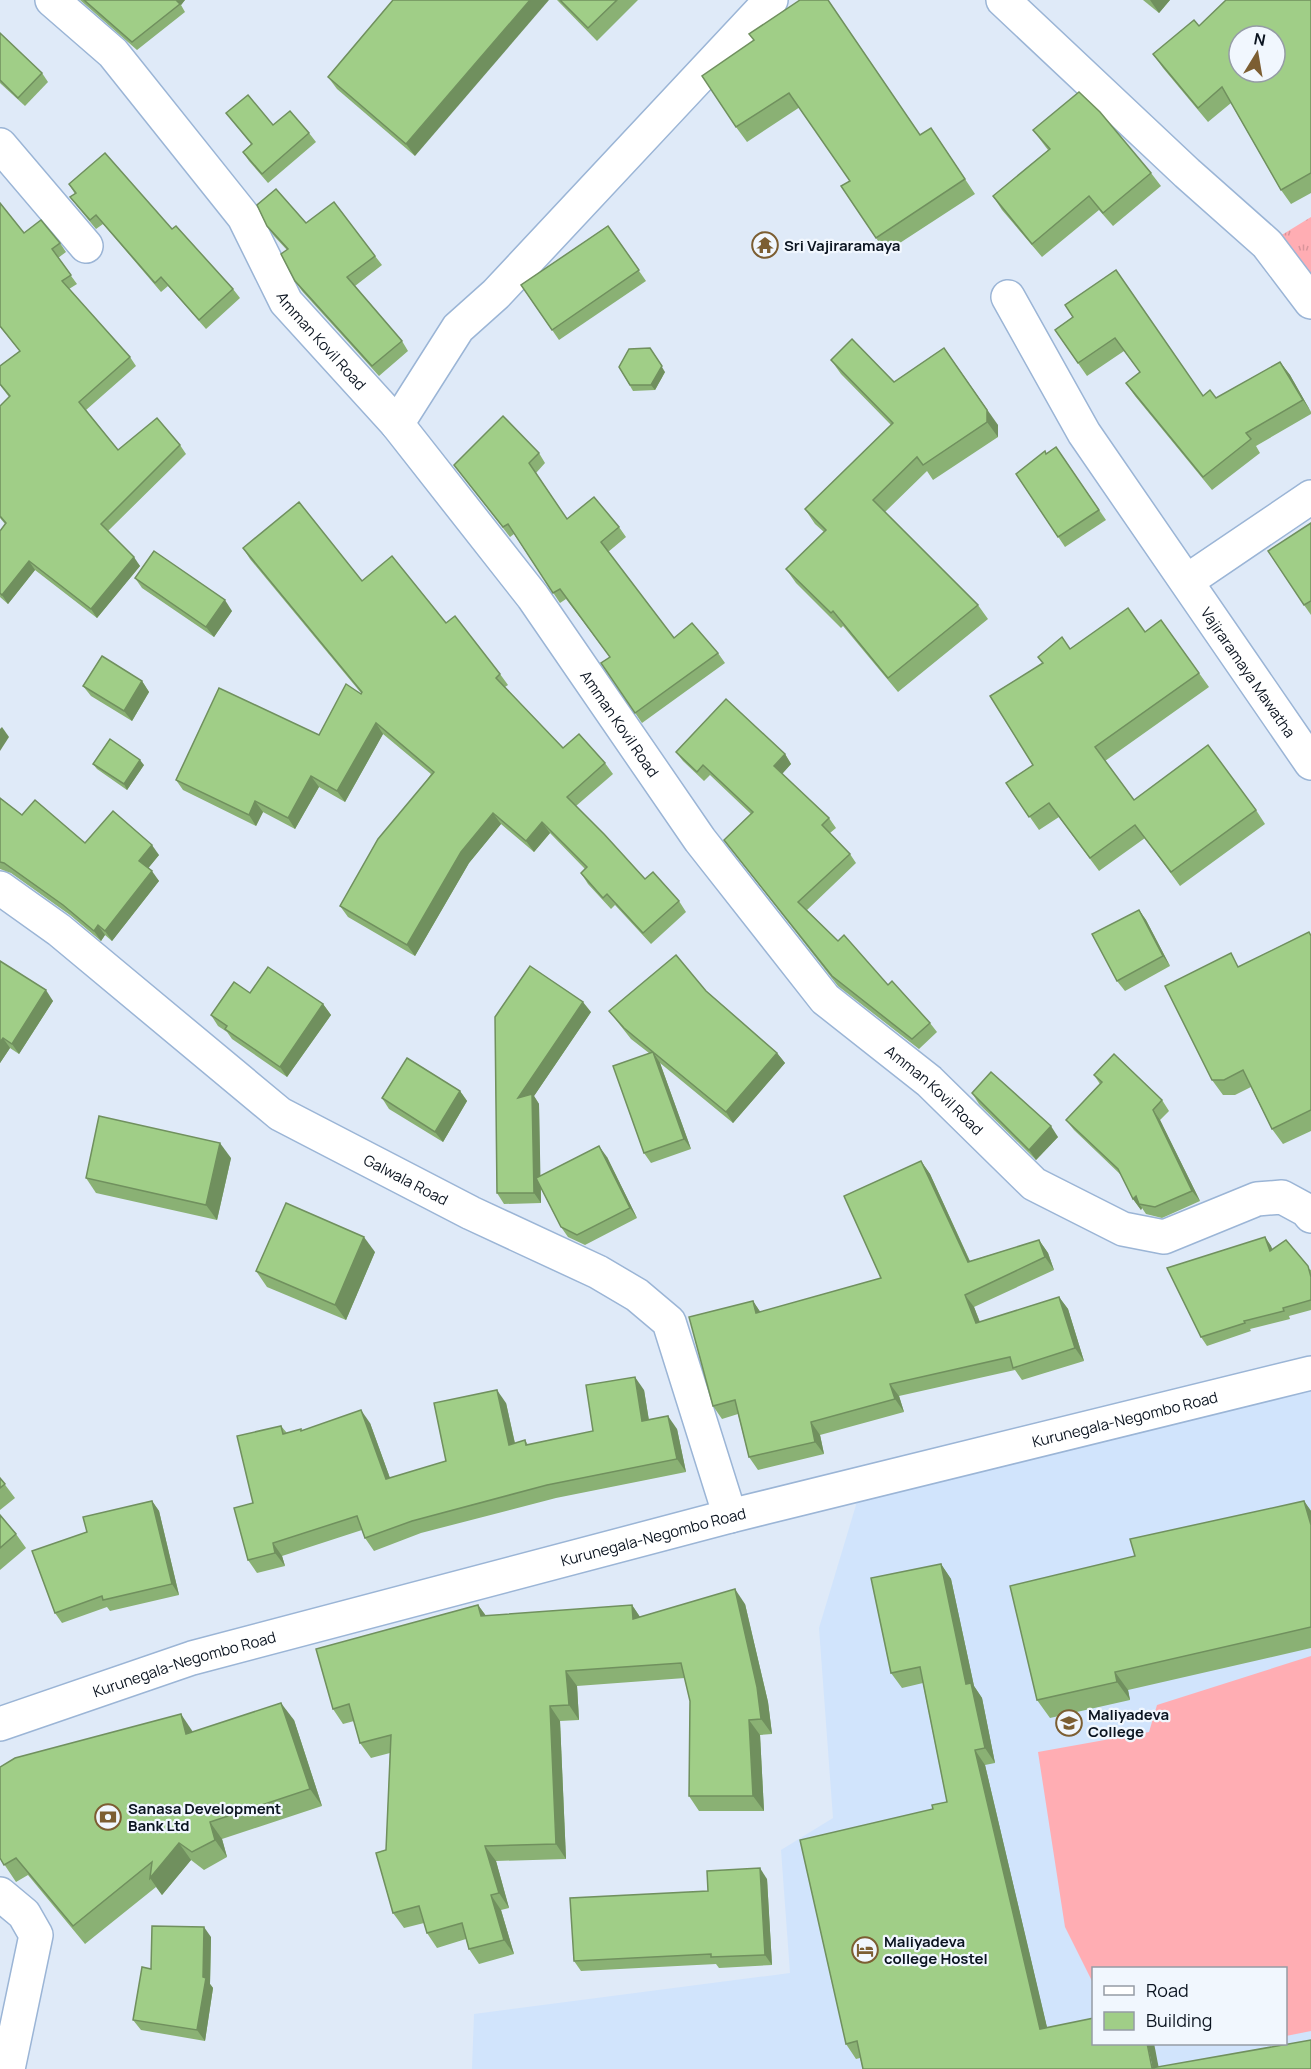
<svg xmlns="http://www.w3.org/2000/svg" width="1311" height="2069" font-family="Manrope,sans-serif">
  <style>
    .built { fill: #d1e4fc; fill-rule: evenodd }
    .grass { fill: url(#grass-tufts) }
    .pitch { fill: #ffadb3 }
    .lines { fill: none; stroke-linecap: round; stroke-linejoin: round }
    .minor-casing { stroke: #9bb5d6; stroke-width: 36 }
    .major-casing { stroke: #9bb5d6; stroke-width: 36 }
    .minor { stroke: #fff; stroke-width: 33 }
    .major { stroke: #fff; stroke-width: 33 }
    .wall { fill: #8ab174 }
    .shaded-wall { fill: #70905e }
    .building { fill: #a0ce87; stroke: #70905e; stroke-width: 1.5; fill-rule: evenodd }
    .labels { text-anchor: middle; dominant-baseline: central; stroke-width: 4.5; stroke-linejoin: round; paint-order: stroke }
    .poi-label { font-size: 15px; font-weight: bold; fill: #0b1420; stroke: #f1f7fe; text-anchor: start }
    .street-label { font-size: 15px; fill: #0b1420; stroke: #f1f7fe }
  </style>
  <defs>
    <pattern id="grass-tufts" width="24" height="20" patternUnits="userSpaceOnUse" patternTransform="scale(1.5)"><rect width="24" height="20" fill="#ffadb3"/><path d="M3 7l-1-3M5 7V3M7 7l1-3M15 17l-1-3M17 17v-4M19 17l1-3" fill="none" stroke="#d9949a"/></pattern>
  </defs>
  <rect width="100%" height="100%" fill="#dfeaf8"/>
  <path class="built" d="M1311 1373V2069H472L474 2014 790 1973 781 1850 833 1818 819 1628 862 1485ZM1094 1968H1286V2044H1094Z"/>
  <polygon class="grass" points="1311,217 1311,302 1267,244"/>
  <polygon class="pitch" points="1311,1656 1311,2031 1286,2036 1286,1968 1094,1968 1092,1981 1065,1927 1038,1752 1149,1732 1157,1705"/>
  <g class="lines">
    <g class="minor-casing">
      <g id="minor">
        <path id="s1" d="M52 0 113 53 244 217 286 302 397 424 533 597 700 840 825 999 929 1081 1034 1184 1123 1229 1164 1237 1257 1199 1282 1197 1306 1210 1311 1216"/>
        <polyline points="1003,0 1187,173 1267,244 1311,302"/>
        <polyline points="0,145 86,246"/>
        <path id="s2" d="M1008 297 1084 433 1311 763"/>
        <polyline points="397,424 458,328 496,294 771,0"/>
        <polyline points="1187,581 1311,497"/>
        <path id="s3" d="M0 888 59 930 280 1114 471 1213 598 1272 637 1295 669 1322 730 1516"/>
        <polyline points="0,1894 24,1914 36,1935 8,2069"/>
      </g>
    </g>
    <g class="major-casing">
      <g id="major">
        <path id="s4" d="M0 1724 192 1658 730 1516 1311 1373"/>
      </g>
    </g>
    <use href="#minor" class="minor"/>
    <use href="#major" class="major"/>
  </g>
  <g class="wall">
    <polygon points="80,0 185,0 181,5 185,12 137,50"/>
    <polygon points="393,0 415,156 337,89 328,77"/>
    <polygon points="557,0 638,0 597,41"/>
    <polygon points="1143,0 1170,0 1159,13"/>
    <polygon points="1311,0 1311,193 1291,204 1281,190 1231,103 1208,122 1163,68 1153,54"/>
    <polygon points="0,33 42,73 48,82 25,106 0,83"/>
    <polygon points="754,40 920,135 931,128 975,194 886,252 876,238 850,181 800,107 747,142 736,127"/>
    <polygon points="226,113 273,125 309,133 316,142 268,183 249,161 243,152 251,144"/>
    <polygon points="1033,130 1151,173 1161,186 1113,226 1099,210 1042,257 1002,210 993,196 1048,150"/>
    <polygon points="69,184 172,229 233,289 240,298 206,329 168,286 161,292 103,224 96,229 77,206 70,197 75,194"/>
    <polygon points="0,203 24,233 60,243 66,252 58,258 77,284 69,289 130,357 136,366 86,410 118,450 180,445 186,454 108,531 140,566 97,618 35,570 8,604 0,597 0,531 5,524 0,518 0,406 9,397 0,385 0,366 20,351 0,327"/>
    <polygon points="306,223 375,256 382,265 355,286 402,341 408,351 379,376 302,291 295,281 287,250 274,236 267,226"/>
    <polygon points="608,226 646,281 559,340 521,285"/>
    <polygon points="1065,305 1203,396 1216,398 1280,362 1290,375 1311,412 1311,414 1256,446 1260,453 1212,490 1135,396 1126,383 1140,372 1124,351 1087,376 1055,330 1073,317"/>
    <polygon points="831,360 894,382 998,425 998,437 933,480 927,471 885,512 978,605 988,619 898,692 843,626 841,628 796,583 786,569 824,532 815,524 805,509 891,425 841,374"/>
    <polygon points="619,367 665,372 655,390 633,391"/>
    <polygon points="1056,447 1106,520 1065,547 1016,474"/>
    <polygon points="539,453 545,463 536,473 567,519 619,527 626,537 608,552 674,638 718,653 725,663 642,723 601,663 610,657 566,599 560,603 514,534 510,537 454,465"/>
    <polygon points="1311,523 1311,615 1304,605"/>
    <polygon points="243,548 362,581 446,623 500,674 508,685 505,687 563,748 605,763 613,774 576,806 645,879 679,901 686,912 651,944 615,905 611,909 588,884 581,873 585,869 550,833 534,852 501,824 469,863 415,956 348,917 340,906 431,774 383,734 345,802 319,787 295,829 263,812 256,826 183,790 176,780 319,735 361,693 250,559"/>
    <polygon points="135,578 232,611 214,637 142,588"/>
    <polygon points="1161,620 1209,687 1105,761 1134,800 1256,810 1265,824 1180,886 1145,838 1099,871 1059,817 1039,830 1006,783 1033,765 1070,649 1145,632"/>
    <polygon points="142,681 149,692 132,721 91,696 83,686"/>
    <polygon points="676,752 785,754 791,764 782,774 829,818 836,828 830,833 850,854 856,863 807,910 838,941 930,1023 937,1032 919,1049 838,986 724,840 751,814 710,775 704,781 683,761"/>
    <polygon points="93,764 144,765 127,790 97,769"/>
    <polygon points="0,798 22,815 85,843 159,855 148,868 159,881 112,941 105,935 101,941 70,915 11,873 0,869"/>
    <polygon points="1139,910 1146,920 1170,966 1125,991 1117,981"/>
    <polygon points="1309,932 1311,935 1311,1131 1283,1144 1272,1129 1251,1087 1235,1095 1223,1095 1212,1080 1240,966"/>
    <polygon points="0,961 53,1001 19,1054 10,1048 0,1063"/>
    <polygon points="706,991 777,1053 785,1063 733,1123 660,1063 691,1149 651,1163 644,1153 649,1053 631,1039 609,1011"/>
    <polygon points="250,993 323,1004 331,1015 287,1077 232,1039 227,1032 218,1026 211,1015"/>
    <polygon points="591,1012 534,1096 539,1104 540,1176 607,1157 637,1218 585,1245 568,1237 561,1227 541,1188 541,1203 504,1204 497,1193 495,1017"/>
    <polygon points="1094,1075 1162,1100 1169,1111 1160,1120 1200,1201 1162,1218 1146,1214 1142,1208 1141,1210 1133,1199 1121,1175 1074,1130 1066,1120 1100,1084"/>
    <polygon points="460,1091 467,1101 443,1142 389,1109 382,1098"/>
    <polygon points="972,1093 1058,1137 1036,1160 979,1104"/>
    <polygon points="231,1158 217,1220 96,1193 86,1178"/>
    <polygon points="921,1161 930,1174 970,1261 1039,1240 1048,1253 1054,1270 974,1307 980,1322 1059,1297 1068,1309 1084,1361 1022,1380 1015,1370 899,1396 904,1412 820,1435 824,1454 758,1470 749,1457 738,1414 722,1419 713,1406 753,1301 760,1312 881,1278"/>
    <polygon points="1265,1237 1271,1246 1272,1249 1311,1270 1311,1310 1289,1316 1290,1319 1250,1329 1251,1331 1207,1346 1201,1337"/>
    <polygon points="375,1252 346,1320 267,1287 256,1271"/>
    <polygon points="644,1390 649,1420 677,1429 686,1472 556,1498 421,1533 374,1551 365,1538 362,1530 282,1556 285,1566 257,1573 248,1560 253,1503 281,1426 287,1433 370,1423 390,1478 446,1461 506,1403 515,1443 525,1440 528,1445 593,1431"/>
    <polygon points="0,1478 15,1498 0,1510"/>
    <polygon points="152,1501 159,1511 179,1595 110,1611 107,1607 62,1623 55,1613 87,1532"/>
    <polygon points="1304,1501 1311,1511 1311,1648 1128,1690 1130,1700 1050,1718 1037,1700 1135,1556"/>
    <polygon points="0,1515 16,1534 26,1548 0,1570"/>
    <polygon points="941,1564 951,1579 974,1686 982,1698 995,1763 985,1765 1047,2028 1159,2067 1311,2069 863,2069 860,2058 856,2059 846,2044 933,1809 947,1802 923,1683 902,1688 891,1673"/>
    <polygon points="745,1604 768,1702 772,1734 760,1735 764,1811 699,1811 689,1796 690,1701 685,1678 577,1686 579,1720 560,1721 566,1859 496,1861 509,1908 501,1910 514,1954 479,1964 469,1949 466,1939 437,1948 427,1933 424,1923 404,1928 393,1913 386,1850 390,1753 371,1758 360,1743 354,1721 343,1724 333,1709 478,1605 486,1616 632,1605 640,1617"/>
    <polygon points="294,1720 322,1806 222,1839 227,1857 204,1870 191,1860 162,1895 156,1887 85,1944 28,1875 16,1882 0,1858 193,1732"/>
    <polygon points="767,1879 772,1965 719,1968 716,1964 581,1971 574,1961 708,1891"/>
    <polygon points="211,1937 210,1984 213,1988 205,2041 141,2030 133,2020 151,1969"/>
  </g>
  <g class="shaded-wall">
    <polygon points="176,0 185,0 181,5"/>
    <polygon points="530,0 549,0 415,156 406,144"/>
    <polygon points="1150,0 1170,0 1159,13"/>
    <polygon points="944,348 998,425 998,437 987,422"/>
    <polygon points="654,354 665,372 655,390 651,385"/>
    <polygon points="1280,362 1290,375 1311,412 1303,400"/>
    <polygon points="134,557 140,566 97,618 91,609"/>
    <polygon points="29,561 35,570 8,604 2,595"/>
    <polygon points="225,600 232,611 214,637 206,627"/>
    <polygon points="142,681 149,692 132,721 124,711"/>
    <polygon points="376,723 383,734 345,802 337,791"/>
    <polygon points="2,727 9,737 0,751 0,729"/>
    <polygon points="785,754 791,764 781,775 774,766"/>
    <polygon points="140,760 144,765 127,790 124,784"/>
    <polygon points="311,776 319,787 295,829 288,818"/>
    <polygon points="255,801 263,812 256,826 249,815"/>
    <polygon points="493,813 501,824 469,863 415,956 407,945 461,852"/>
    <polygon points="542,822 550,833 534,852 526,841"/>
    <polygon points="152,845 159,855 146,871 139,861"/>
    <polygon points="152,871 159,881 112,941 105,931"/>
    <polygon points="1139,910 1146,920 1170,966 1163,956"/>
    <polygon points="98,925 105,935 101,941 94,931"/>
    <polygon points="46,990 53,1001 19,1054 12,1044"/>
    <polygon points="583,1002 591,1012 534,1096 539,1104 541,1203 534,1193 518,1098"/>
    <polygon points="323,1004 331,1015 287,1077 280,1067"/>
    <polygon points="3,1038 10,1048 0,1063 0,1042"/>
    <polygon points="653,1052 660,1063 691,1149 684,1139"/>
    <polygon points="777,1053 785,1063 733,1123 726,1112"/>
    <polygon points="460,1091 467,1101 443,1142 435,1132"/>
    <polygon points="1153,1110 1160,1120 1200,1201 1192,1191"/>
    <polygon points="1051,1126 1058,1137 1036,1160 1029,1150"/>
    <polygon points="220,1143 231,1158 217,1220 206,1205"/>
    <polygon points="599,1146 607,1157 637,1218 630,1208"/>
    <polygon points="921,1161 930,1174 976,1275 968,1262"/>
    <polygon points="1136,1196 1139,1204 1142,1208 1141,1210 1133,1199"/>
    <polygon points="364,1237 375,1252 346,1320 335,1305"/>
    <polygon points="1265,1237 1271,1246 1276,1259 1270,1251"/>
    <polygon points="1039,1240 1048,1253 1054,1270 1045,1257"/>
    <polygon points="965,1295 974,1307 985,1336 976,1323"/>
    <polygon points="1059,1297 1068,1309 1084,1361 1075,1348"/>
    <polygon points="753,1301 761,1313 756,1313"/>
    <polygon points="635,1377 644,1390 651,1434 642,1421"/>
    <polygon points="890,1384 899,1396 904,1412 895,1399"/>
    <polygon points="497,1390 506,1403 518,1458 509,1445"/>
    <polygon points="361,1410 370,1423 395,1492 386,1479"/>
    <polygon points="668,1416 677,1429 686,1472 677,1459"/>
    <polygon points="811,1422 820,1435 824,1454 815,1442"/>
    <polygon points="152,1501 159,1511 179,1595 172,1584"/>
    <polygon points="1304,1501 1311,1511 1311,1525"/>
    <polygon points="273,1543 282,1556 285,1566 275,1553"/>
    <polygon points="941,1564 951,1579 974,1686 982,1698 995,1763 985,1748 966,1684"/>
    <polygon points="735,1589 745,1604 768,1702 772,1734 761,1719"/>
    <polygon points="478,1605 489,1620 481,1616"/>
    <polygon points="632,1605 642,1620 633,1619"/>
    <polygon points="566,1671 577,1686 579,1720 569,1705"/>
    <polygon points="1115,1672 1128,1690 1130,1700 1117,1682"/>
    <polygon points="281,1703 294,1720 322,1806 310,1789"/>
    <polygon points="550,1706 560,1721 566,1859 556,1844"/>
    <polygon points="181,1714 193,1732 186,1734"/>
    <polygon points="749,1720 760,1735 764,1811 753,1796"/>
    <polygon points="975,1750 985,1765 1051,2044 1040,2029"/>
    <polygon points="210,1822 222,1839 227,1857 215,1840"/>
    <polygon points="179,1843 191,1860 162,1895 150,1878"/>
    <polygon points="485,1846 496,1861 509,1908 499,1893"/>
    <polygon points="760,1868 767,1879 772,1965 765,1955"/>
    <polygon points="491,1895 501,1910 514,1954 504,1940"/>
    <polygon points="204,1927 211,1937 210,1984 213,1988 205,2041 197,2030 203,1977"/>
    <polygon points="1147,2043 1154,2043 1159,2069 1153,2069"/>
  </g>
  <g class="building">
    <polygon points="84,0 176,0 180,4 132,42"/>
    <polygon points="393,0 530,0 406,144 328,77"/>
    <polygon points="560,0 617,0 588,28"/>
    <polygon points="800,0 828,0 920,135 931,128 965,179 876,238 841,186 850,181 789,93 736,127 702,76 754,40 749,34"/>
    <path d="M1226 0H1311V173L1281 190 1222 87 1198 108 1153 54 1194 20 1199 26ZM1239 36H1275V72H1239Z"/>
    <polygon points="0,33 42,73 18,98 0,80"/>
    <polygon points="1079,92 1100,112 1151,173 1103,213 1089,196 1032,244 993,196 1050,149 1033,130"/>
    <polygon points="248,95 273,125 290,111 309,133 262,174 243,152 252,144 226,113"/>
    <polygon points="105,153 172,229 176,226 233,289 199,320 161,277 155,283 96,215 90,220 70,197 76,193 69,184"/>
    <polygon points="276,189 306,223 334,202 375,256 347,277 402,341 372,366 295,281 281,254 288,249 267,226 257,205"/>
    <polygon points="0,203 24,233 41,220 60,243 52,249 71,275 62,281 130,357 79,402 118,450 157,418 180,445 101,524 134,557 91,609 29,561 2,595 0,593 0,531 6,523 0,516 0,406 10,396 0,384 0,366 20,351 0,326"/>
    <polygon points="608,226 639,270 552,330 521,285"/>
    <polygon points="1116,270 1203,396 1210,390 1216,398 1280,362 1303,400 1246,433 1251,439 1203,477 1126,383 1140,372 1115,338 1078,363 1055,330 1073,317 1065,305"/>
    <polygon points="852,339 894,382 944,348 987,410 987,422 923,465 917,457 873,500 978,605 888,678 833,611 831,613 786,569 826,530 805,509 893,423 831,360"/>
    <polygon points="650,348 662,366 651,385 630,385 619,367 629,349"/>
    <polygon points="503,416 539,453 529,463 567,519 594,497 619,527 601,542 674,638 692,623 718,653 635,713 601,663 610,657 560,589 553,593 508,524 503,527 454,465"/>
    <polygon points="1056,447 1099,510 1058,537 1016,474 1045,451 1046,454"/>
    <polygon points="299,502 362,581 392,556 446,623 455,616 500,674 496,678 563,748 579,734 605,763 567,797 604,834 645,879 653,872 679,901 643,933 607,894 603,898 581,873 587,867 542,822 526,841 493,813 461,852 407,945 340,906 378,839 434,772 376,723 337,791 311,776 288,818 255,801 249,815 176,780 219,688 319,735 346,684 361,694 362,692 243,548"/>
    <polygon points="1311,523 1311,601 1304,605 1268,551"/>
    <polygon points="154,551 225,600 206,627 135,578"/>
    <polygon points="1128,608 1145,632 1161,620 1199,673 1095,747 1134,800 1208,745 1256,810 1171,872 1135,825 1090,858 1049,803 1029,817 1006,783 1033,765 990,696 1043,663 1038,657 1062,637 1070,649"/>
    <polygon points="102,656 142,681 124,711 83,686"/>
    <polygon points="726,699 785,754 774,766 829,818 822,825 850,854 798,902 838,941 844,935 888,985 892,981 930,1023 912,1039 832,976 724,840 753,812 703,765 697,772 676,752"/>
    <polygon points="110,739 140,760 124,784 93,764"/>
    <polygon points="0,798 22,815 35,800 85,843 113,811 152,845 139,861 152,871 105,931 98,925 94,931 63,905 4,863 0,862"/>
    <polygon points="1139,910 1163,956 1117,981 1092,934"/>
    <polygon points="1309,932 1311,936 1311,1110 1272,1129 1243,1070 1224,1080 1212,1080 1165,986 1231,953 1238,967"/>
    <polygon points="676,955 706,991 777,1053 726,1112 653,1052 684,1139 644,1153 613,1066 653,1052 624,1028 609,1011"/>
    <polygon points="0,961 46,990 12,1044 3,1038 0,1042"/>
    <polygon points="530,966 583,1002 518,1098 532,1094 534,1193 497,1193 495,1017"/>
    <polygon points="268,967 323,1004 280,1067 225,1029 227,1026 211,1015 234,982 250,993"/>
    <polygon points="1114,1054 1162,1100 1153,1110 1192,1191 1155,1207 1139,1204 1136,1196 1133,1199 1118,1169 1066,1120 1102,1082 1094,1075"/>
    <polygon points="407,1058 460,1091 435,1132 382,1098"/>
    <polygon points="991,1072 1051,1126 1029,1150 972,1093"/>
    <polygon points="99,1116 220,1143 206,1205 86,1178"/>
    <polygon points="599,1146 630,1208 577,1235 561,1227 536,1178"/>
    <polygon points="921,1161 968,1262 1039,1240 1045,1257 965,1295 976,1323 1059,1297 1075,1348 1013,1368 1010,1357 890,1384 895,1399 811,1422 815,1442 749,1457 735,1400 713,1406 689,1317 753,1301 756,1313 881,1278 844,1196"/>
    <polygon points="286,1203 364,1237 335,1305 256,1271"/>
    <polygon points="1265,1237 1270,1251 1286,1240 1308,1266 1311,1277 1311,1300 1283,1308 1284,1311 1244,1321 1245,1323 1201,1337 1167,1268"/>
    <polygon points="635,1377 642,1421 668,1416 677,1459 547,1485 412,1521 365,1538 357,1516 273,1543 275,1553 248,1560 234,1508 253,1503 237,1436 281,1426 283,1434 301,1429 301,1431 361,1410 386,1479 446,1461 434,1403 497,1390 509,1445 525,1440 526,1445 593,1431 586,1385"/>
    <polygon points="0,1478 5,1484 0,1488"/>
    <polygon points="152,1501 172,1584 103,1600 102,1596 55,1613 32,1551 87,1532 83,1517"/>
    <polygon points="1304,1501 1311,1525 1311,1627 1115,1672 1117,1682 1037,1700 1010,1586 1135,1556 1130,1539"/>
    <polygon points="0,1515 16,1534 0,1548"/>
    <polygon points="941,1564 966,1684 971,1683 985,1748 975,1750 1040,2029 1094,2018 1094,2043 1147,2043 1152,2068 1311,2040 1311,2069 863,2069 857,2041 846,2044 800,1840 933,1809 932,1805 947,1802 920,1667 891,1673 871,1578"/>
    <polygon points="735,1589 757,1687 761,1719 749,1720 753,1796 689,1796 690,1701 681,1663 566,1671 569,1705 550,1706 556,1844 485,1846 499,1893 491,1895 504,1940 469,1949 462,1923 427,1933 419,1906 393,1913 376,1853 386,1850 391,1735 360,1743 349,1704 333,1709 316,1649 478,1605 481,1616 632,1605 633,1619"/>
    <polygon points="281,1703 310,1789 210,1822 215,1840 192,1852 179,1843 150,1878 152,1862 73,1926 16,1858 4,1865 0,1858 0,1767 15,1758 181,1714 186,1734"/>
    <polygon points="760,1868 765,1955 711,1957 711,1954 574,1961 570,1898 708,1891 707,1871"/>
    <polygon points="152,1926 204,1927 203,1977 206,1978 197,2030 133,2020 142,1967 151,1969"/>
  </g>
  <defs>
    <g id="temple-ring" transform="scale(1.35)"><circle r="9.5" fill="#f1f7fe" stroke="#7c5e32" stroke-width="1.5"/><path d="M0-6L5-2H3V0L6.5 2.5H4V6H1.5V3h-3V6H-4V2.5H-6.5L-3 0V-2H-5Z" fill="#7c5e32"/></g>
    <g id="school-ring" transform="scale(1.35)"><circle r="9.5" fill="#f1f7fe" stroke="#7c5e32" stroke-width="1.5"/><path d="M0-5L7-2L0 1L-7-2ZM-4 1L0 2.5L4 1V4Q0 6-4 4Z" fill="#7c5e32"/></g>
    <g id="bank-ring" transform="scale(1.35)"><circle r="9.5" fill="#f1f7fe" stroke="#7c5e32" stroke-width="1.5"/><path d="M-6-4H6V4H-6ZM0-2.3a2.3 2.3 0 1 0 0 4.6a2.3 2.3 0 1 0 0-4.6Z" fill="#7c5e32"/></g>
    <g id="hotel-ring" transform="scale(1.35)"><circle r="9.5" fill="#f1f7fe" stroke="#7c5e32" stroke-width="1.5"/><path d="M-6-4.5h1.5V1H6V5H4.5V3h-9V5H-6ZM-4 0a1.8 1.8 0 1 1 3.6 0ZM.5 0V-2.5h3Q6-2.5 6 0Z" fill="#7c5e32"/></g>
  </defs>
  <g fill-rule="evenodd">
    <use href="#temple-ring" x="765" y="245"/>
    <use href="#school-ring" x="1069" y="1723"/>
    <use href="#bank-ring" x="108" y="1817"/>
    <use href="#hotel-ring" x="865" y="1950"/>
  </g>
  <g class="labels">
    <g class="poi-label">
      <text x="784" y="245">Sri Vajiraramaya</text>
      <text x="1088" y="1714">Maliyadeva<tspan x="1088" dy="17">College</tspan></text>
      <text x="128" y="1808">Sanasa Development<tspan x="128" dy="17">Bank Ltd</tspan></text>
      <text x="884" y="1941">Maliyadeva<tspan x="884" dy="17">college Hostel</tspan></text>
    </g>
    <g class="street-label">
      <text stroke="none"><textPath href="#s1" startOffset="438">Amman Kovil Road</textPath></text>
      <text stroke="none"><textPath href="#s2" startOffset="446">Vajiraramaya Mawatha</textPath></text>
      <text stroke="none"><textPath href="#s1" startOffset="924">Amman Kovil Road</textPath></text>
      <text stroke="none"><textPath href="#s1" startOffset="1410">Amman Kovil Road</textPath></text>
      <text stroke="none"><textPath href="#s3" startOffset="502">Galwala Road</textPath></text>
      <text stroke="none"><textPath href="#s4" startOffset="1166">Kurunegala-Negombo Road</textPath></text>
      <text stroke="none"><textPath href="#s4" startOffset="680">Kurunegala-Negombo Road</textPath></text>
      <text stroke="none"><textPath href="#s4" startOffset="194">Kurunegala-Negombo Road</textPath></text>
    </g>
  </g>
  <rect x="1092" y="1967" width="195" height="78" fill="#f1f7fe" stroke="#959ca5" stroke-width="1.5"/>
  <rect x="1104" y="1986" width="30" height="9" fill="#ffffff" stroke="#959ca5" stroke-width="1.5"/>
  <text x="1146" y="1997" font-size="18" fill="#0b1420">Road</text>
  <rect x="1104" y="2012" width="30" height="18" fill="#a0ce87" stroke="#959ca5" stroke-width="1.5"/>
  <text x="1146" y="2027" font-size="18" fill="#0b1420">Building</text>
  <g transform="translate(1257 54) rotate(11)"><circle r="28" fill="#f1f7fe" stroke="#959ca5" stroke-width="1.5"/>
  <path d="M0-4.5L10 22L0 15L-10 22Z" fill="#7c5e32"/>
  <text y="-9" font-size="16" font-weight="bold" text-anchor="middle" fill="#0b1420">N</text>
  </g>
</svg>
